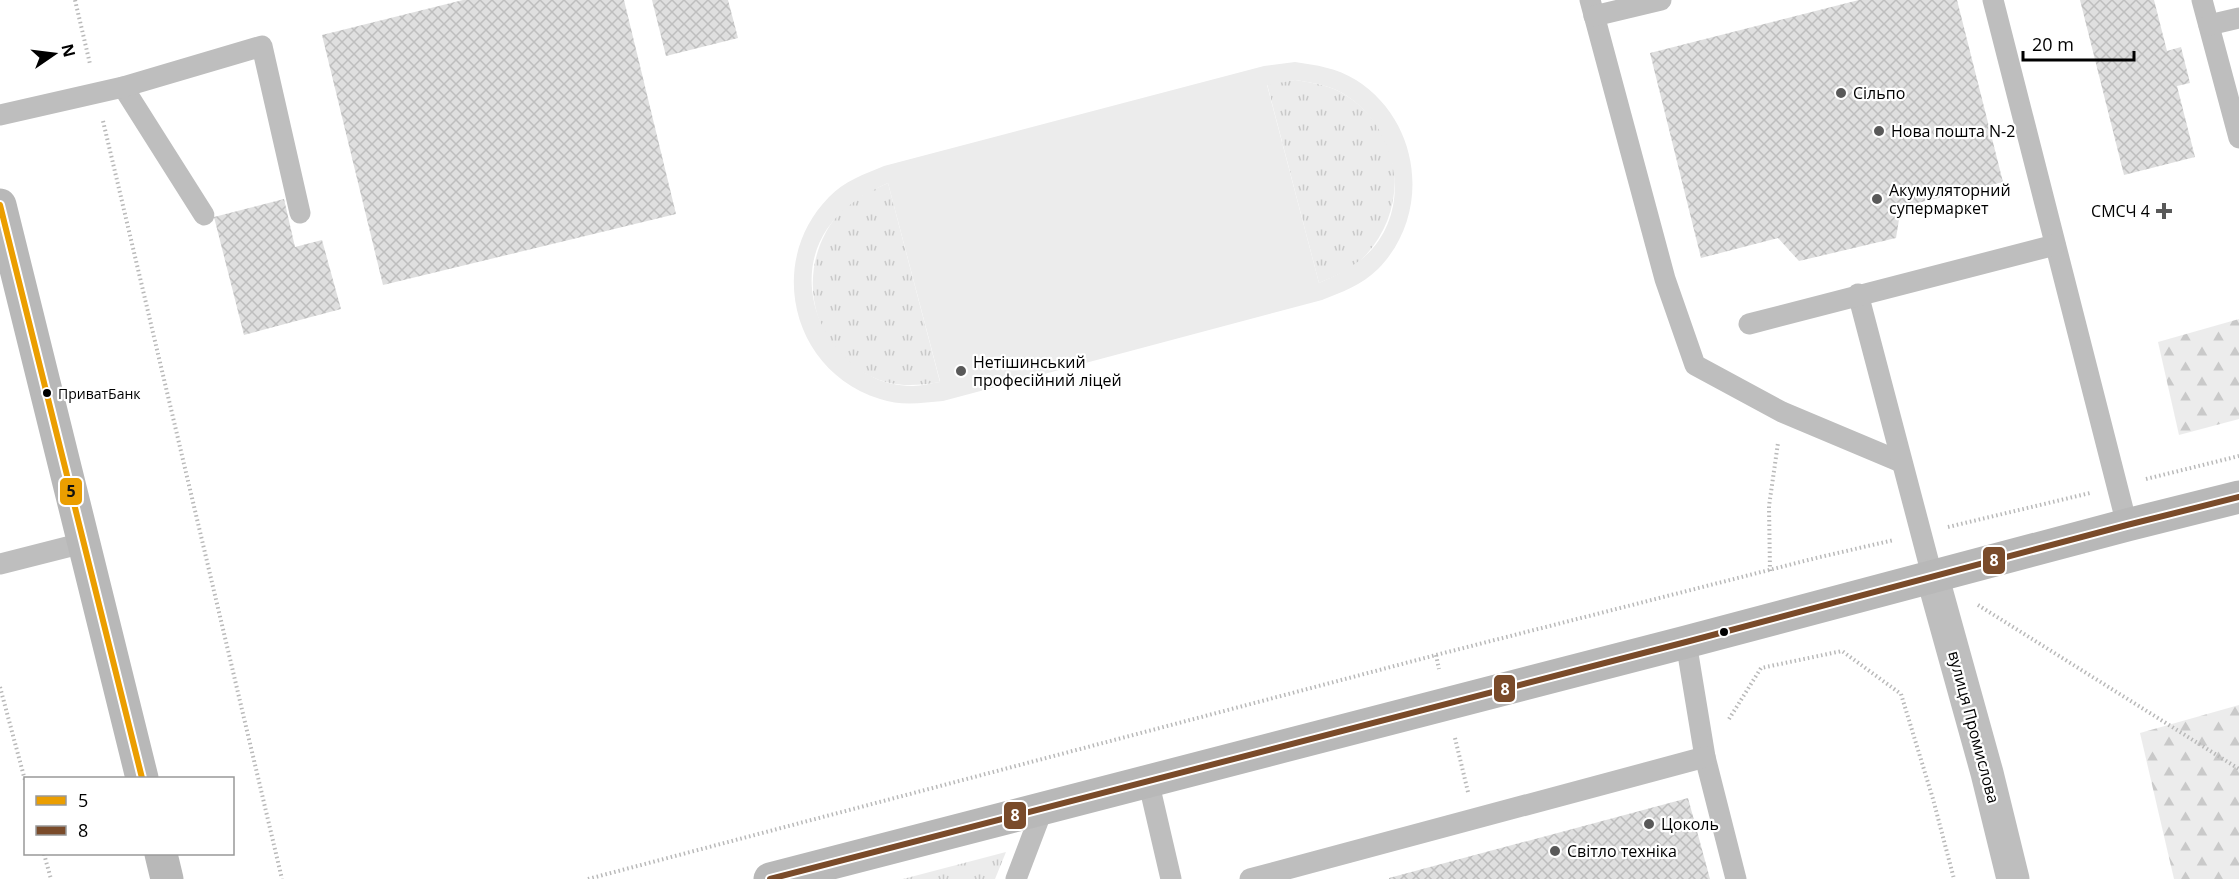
<svg xmlns="http://www.w3.org/2000/svg" width="2239" height="879" font-family="'Open Sans',sans-serif">
  <style>
    .grass { fill: url(#grass-tufts) }
    .forest { fill: url(#forest-firs) }
    .pitch { fill: #ececec; fill-rule: evenodd }
    .building { fill: url(#building-cross-hatch) }
    .lines { fill: none; stroke-linecap: round; stroke-linejoin: round }
    .path { stroke: #b9b9b9; stroke-width: 4; stroke-dasharray: 1.5 3; stroke-linecap: butt }
    .lane { stroke: #bebebe; stroke-width: 21 }
    .street { stroke: #bebebe; stroke-width: 33 }
    .secondary { stroke: #b8b8b8; stroke-width: 33 }
    .bus-1-casing { stroke: #fff; stroke-width: 10 }
    .bus-2-casing { stroke: #fff; stroke-width: 10 }
    .bus-1 { stroke: #eb9e00; stroke-width: 6 }
    .bus-2 { stroke: #7a4b2a; stroke-width: 6 }
    .poi-dot { fill: #595959; stroke: #fff; stroke-width: 2 }
    .bus-dot { fill: #000; stroke: #fff; stroke-width: 2 }
    .labels { text-anchor: middle; dominant-baseline: central; stroke-width: 4.5; stroke-linejoin: round; paint-order: stroke }
    .bus-label { font-size: 14px; fill: #000; stroke: #fff; text-anchor: start }
    .poi-label { font-size: 16px; fill: #000; stroke: #fff; text-anchor: start }
    .street-label { font-size: 16px; fill: #000; stroke: #fff }
    .line-badge { stroke: #fff; stroke-width: 2 }
    .badge-label { font-size: 16px; text-anchor: middle; font-weight: bold; fill: #fff }
    .pale-badge-label { font-size: 16px; text-anchor: middle; font-weight: bold; fill: #111 }
  </style>
  <defs>
    <pattern id="grass-tufts" width="24" height="20" patternUnits="userSpaceOnUse" patternTransform="scale(1.5)"><rect width="24" height="20" fill="#ececec"/><path d="M3 7l-1-3M5 7V3M7 7l1-3M15 17l-1-3M17 17v-4M19 17l1-3" fill="none" stroke="#c9c9c9"/></pattern>
    <pattern id="forest-firs" width="22" height="20" patternUnits="userSpaceOnUse" patternTransform="scale(1.5)"><rect width="22" height="20" fill="#ececec"/><path d="M5 1l3.5 6h-7zM16 11l3.5 6h-7z" fill="#c9c9c9"/></pattern>
    <pattern id="building-cross-hatch" width="8" height="8" patternUnits="userSpaceOnUse" patternTransform="scale(1.5)"><rect width="8" height="8" fill="#dfdfdf"/><path d="M0 0l8 8M0 8l8-8" fill="none" stroke="#bebebe"/></pattern>
  </defs>
  <rect width="100%" height="100%" fill="#fff"/>
  <g class="grass">
    <path d="M1295 80C1313 83 1331 85 1347 96 1403 133 1410 206 1366 255 1353 269 1335 276 1319 283L1267 84Z"/>
    <path d="M888 183 940 382C922 385 904 387 886 382 810 360 790 267 841 211 854 198 872 190 888 183Z"/>
    <polygon points="1006,852 995,879 903,879"/>
  </g>
  <g class="forest">
    <polygon points="2239,319 2239,419 2179,435 2158,342"/>
    <polygon points="2239,705 2239,879 2174,879 2140,733"/>
  </g>
  <path class="pitch" d="M1295 62C1316 65 1337 68 1356 80 1421 121 1432 214 1378 269 1362 285 1342 292 1322 300L943 401C922 403 900 406 880 399 792 372 765 262 829 197 844 181 865 174 884 166L1264 66ZM1295 80C1313 83 1331 85 1347 96 1400 131 1414 214 1363 258 1349 269 1335 276 1319 283L1267 85ZM888 183 940 381V382C931 383 921 386 913 386 837 387 784 293 827 229 842 207 863 194 888 183Z"/>
  <g class="building">
    <polygon points="463,0 624,0 676,214 383,285 322,35"/>
    <polygon points="652,0 728,0 738,38 666,56"/>
    <polygon points="1859,0 1957,0 2003,182 1901,207 1896,238 1799,261 1778,238 1701,258 1650,53"/>
    <polygon points="2080,0 2154,0 2167,51 2181,47 2190,83 2177,86 2195,157 2124,175"/>
    <polygon points="284,199 295,247 322,240 341,309 244,335 214,217"/>
    <polygon points="1688,798 1710,879 1389,879 1389,878"/>
  </g>
  <g class="lines">
    <g class="path">
      <polyline points="75,0 90,64"/>
      <polyline points="103,121 282,879"/>
      <polyline points="2146,479 2239,456"/>
      <polyline points="1948,527 2090,493"/>
      <polyline points="1770,571 1769,506 1778,443"/>
      <polyline points="1978,605 2239,769"/>
      <polyline points="1436,655 1439,669"/>
      <polyline points="0,687 26,784"/>
      <polyline points="1729,719 1761,668 1842,651 1901,694 1933,799 1954,879"/>
      <polyline points="1455,738 1468,792"/>
      <polyline points="44,854 51,879"/>
      <polyline points="588,879 1436,655 1820,557 1894,540"/>
    </g>
    <g class="lane">
      <polyline points="1590,0 1665,279 1695,365 1782,412 1901,462"/>
      <polyline points="1993,0 2127,525"/>
      <polyline points="2202,0 2239,138"/>
      <polyline points="1594,16 1661,0"/>
      <polyline points="2209,25 2239,18"/>
      <polyline points="123,87 204,215"/>
      <polyline points="0,115 123,87 262,46 300,213"/>
      <polyline points="1858,294 1932,575"/>
      <polyline points="1749,324 2055,245"/>
      <polyline points="0,564 83,543"/>
      <polyline points="1686,642 1705,757 1736,879"/>
      <polyline points="1148,780 1171,879"/>
      <polyline points="1016,879 1043,808"/>
      <polyline points="1250,879 1705,757"/>
    </g>
    <polyline class="street" points="1932,575 1987,773 2013,879"/>
    <g class="secondary">
      <polyline points="0,205 142,778"/>
      <polyline points="161,854 167,879"/>
      <polyline points="770,879 1686,642 2127,525 2239,497"/>
    </g>
    <g class="bus-1-casing">
      <polyline id="bus-1" points="0,205 142,778"/>
    </g>
    <g class="bus-2-casing">
      <polyline id="bus-2" points="770,879 1686,642 2127,525 2239,497"/>
    </g>
    <use href="#bus-1" class="bus-1"/>
    <use href="#bus-2" class="bus-2"/>
  </g>
  <g class="poi-dot">
    <circle cx="1841" cy="93" r="6"/>
    <circle cx="1879" cy="131" r="6"/>
    <circle cx="1877" cy="199" r="6"/>
    <path d="M2161 202h6v6h6v6h-6v6h-6v-6h-6v-6h6z"/>
    <circle cx="961" cy="371" r="6"/>
    <circle cx="1649" cy="824" r="6"/>
    <circle cx="1555" cy="851" r="6"/>
  </g>
  <g class="bus-dot">
    <circle cx="47" cy="393" r="5"/>
    <circle cx="1724" cy="632" r="5"/>
  </g>
  <g class="labels">
    <g class="bus-label">
      <text x="58" y="393">ПриватБанк</text>
    </g>
    <g class="poi-label">
      <text x="1853" y="93">Сільпо</text>
      <text x="1891" y="131">Нова пошта N-2</text>
      <text x="1889" y="190">Акумуляторний<tspan x="1889" dy="18">супермаркет</tspan></text>
      <text x="2150" y="211" text-anchor="end">СМСЧ 4</text>
      <text x="973" y="362">Нетішинський<tspan x="973" dy="18">професійний ліцей</tspan></text>
      <text x="1661" y="824">Цоколь</text>
      <text x="1567" y="851">Світло техніка</text>
    </g>
    <g class="street-label">
      <text transform="translate(1974 727) rotate(75)">вулиця Промислова</text>
    </g>
  </g>
  <g class="line-badge">
    <rect x="59" y="477" width="24" height="29" rx="6" fill="#eb9e00"/>
    <rect x="1982" y="546" width="24" height="29" rx="6" fill="#7a4b2a"/>
    <rect x="1493" y="674" width="23" height="29" rx="6" fill="#7a4b2a"/>
    <rect x="1003" y="801" width="24" height="29" rx="6" fill="#7a4b2a"/>
  </g>
  <g class="badge-label">
    <text x="1994" y="566">8</text>
    <text x="1505" y="695">8</text>
    <text x="1015" y="821">8</text>
  </g>
  <g class="pale-badge-label">
    <text x="71" y="497">5</text>
  </g>
  <rect x="24" y="777" width="210" height="78" fill="#ffffff" stroke="#999999" stroke-width="1.5"/>
  <rect x="36" y="796" width="30" height="9" fill="#eb9e00" stroke="#999999" stroke-width="1.5"/>
  <text x="78" y="807" font-size="18" fill="#000000">5</text>
  <rect x="36" y="826" width="30" height="9" fill="#7a4b2a" stroke="#999999" stroke-width="1.5"/>
  <text x="78" y="837" font-size="18" fill="#000000">8</text>
  <g transform="translate(54 54) rotate(76)" stroke="#ffffff" stroke-width="4.5" paint-order="stroke">
  <path d="M0-4.5L10 22L0 15L-10 22Z" fill="#000000"/>
  <text y="-9" font-size="16" font-weight="bold" text-anchor="middle" fill="#000000">N</text>
  </g>
  <path d="M2023 51v9h111v-9" fill="none" stroke="#000000" stroke-width="3"/>
  <text x="2032" y="51" font-size="18" fill="#000000" stroke="#ffffff" stroke-width="4.5" paint-order="stroke">20 m</text>
</svg>
